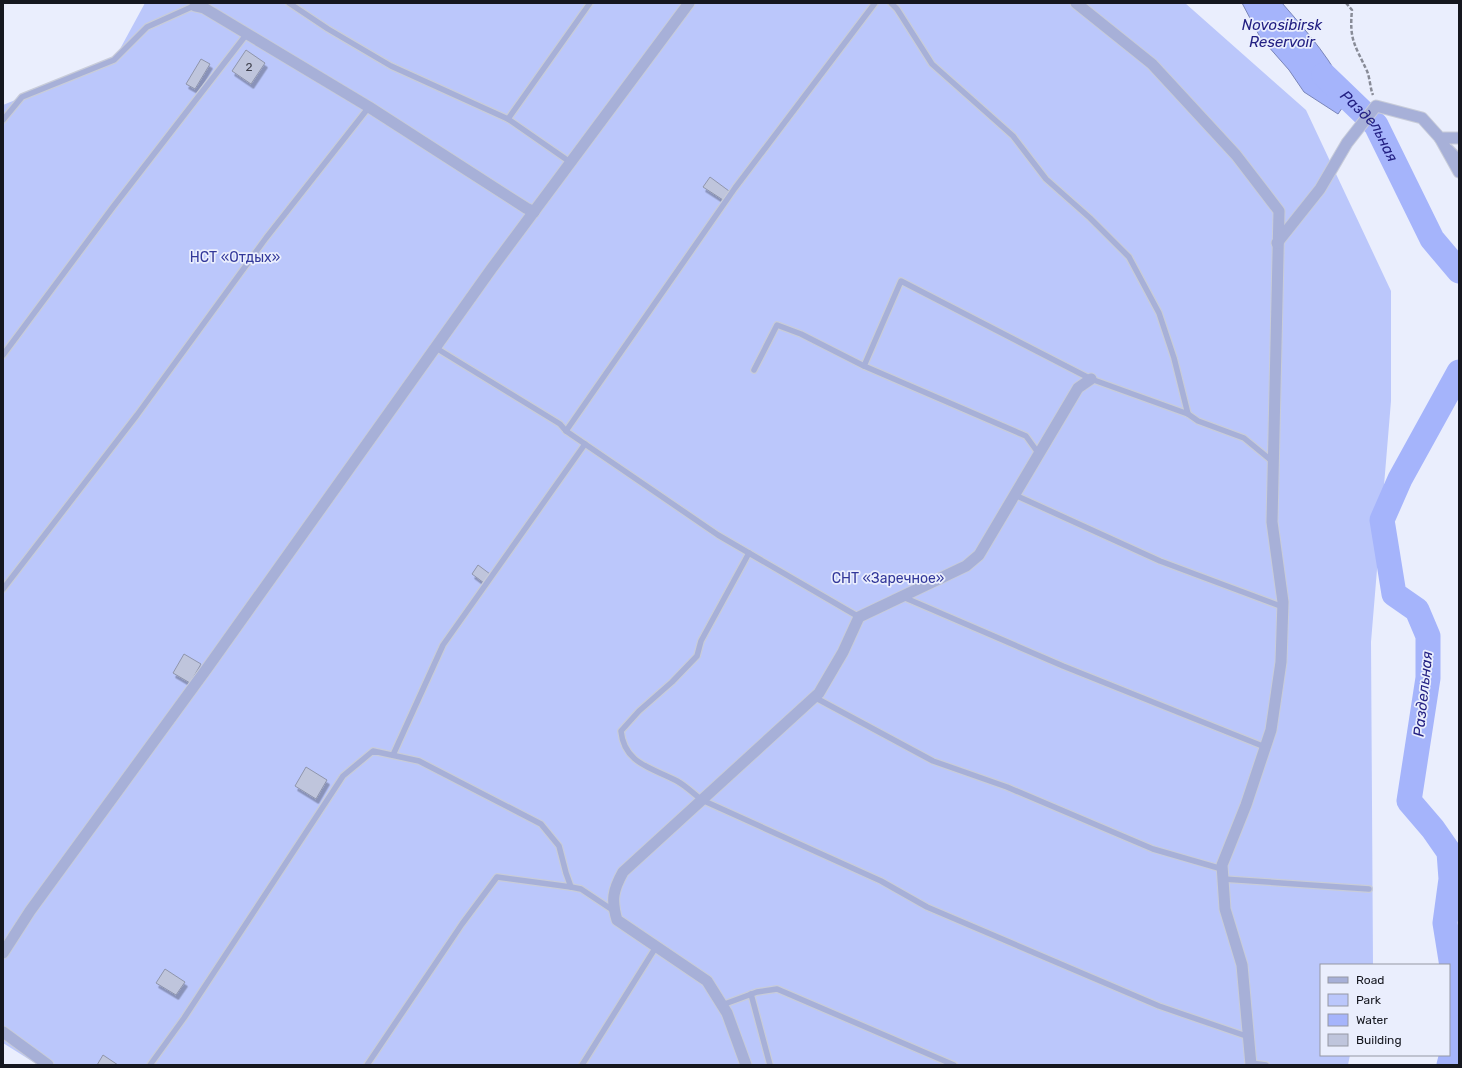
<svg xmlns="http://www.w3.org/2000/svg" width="1462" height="1068" font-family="Rubik,sans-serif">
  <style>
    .green { fill: #bbc7fb }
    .water { fill: #a5b4fb; stroke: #7a85b9 }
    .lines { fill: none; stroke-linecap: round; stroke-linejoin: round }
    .river { stroke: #a5b4fb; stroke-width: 25 }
    .building { fill: #bfc5dc; stroke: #8f95ab; filter: url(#shadow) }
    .service-casing { stroke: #c8ccd9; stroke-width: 8 }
    .minor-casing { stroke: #c8ccd9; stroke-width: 13 }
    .path { stroke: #888b97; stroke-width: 2.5; stroke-dasharray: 4 2; stroke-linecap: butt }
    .service { stroke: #a7b0d8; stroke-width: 5.5 }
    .minor { stroke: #a7b0d8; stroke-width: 11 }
    .labels { text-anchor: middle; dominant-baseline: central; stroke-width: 3.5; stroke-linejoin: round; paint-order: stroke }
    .number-label { font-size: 12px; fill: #40424e }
    .park-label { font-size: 14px; fill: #32389a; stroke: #eaeefd }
    .water-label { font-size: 15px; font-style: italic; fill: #232083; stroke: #eaeefd }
  </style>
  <defs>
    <filter id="shadow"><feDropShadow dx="2.5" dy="4.5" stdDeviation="0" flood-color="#0004"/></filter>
  </defs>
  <rect width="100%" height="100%" fill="#eaeefd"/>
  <polygon class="green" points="145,3 1185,3 1306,110 1391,291 1391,401 1371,642 1373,965 1321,965 1321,1055 1350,1055 1348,1065 38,1065 3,1043 3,105 114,60"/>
  <path class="water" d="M1242 3H1282C1308 33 1334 62 1349 98L1338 114 1304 92 1289 70 1260 37Z"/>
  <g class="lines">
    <g class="river">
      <path id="s1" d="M1324 75 1376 125 1432 239 1459 271"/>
      <polyline points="1459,372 1400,479 1382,520 1394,594 1417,610 1428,636 1428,678 1409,801 1433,829 1449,852 1451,879 1445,923 1459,1010"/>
      <polyline points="1449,1065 1459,1028"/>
    </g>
  </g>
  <g class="building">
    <polygon points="246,50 265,63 251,84 232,71"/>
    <polygon points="201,59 210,64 195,89 186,84"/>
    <polygon points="710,177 729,191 723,200 703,187"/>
    <polygon points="478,565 490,574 484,583 472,574"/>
    <polygon points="184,654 201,664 190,683 173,673"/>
    <polygon points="306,767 327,780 316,799 295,786"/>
    <polygon points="165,969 185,982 176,995 156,983"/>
    <polygon points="103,1055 118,1065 97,1065"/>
  </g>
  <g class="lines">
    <g class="service-casing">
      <g id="service">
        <polyline points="289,3 328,29 391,66 508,119 570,162"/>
        <polyline points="891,3 897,9 932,64 1013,136 1046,179 1090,218 1129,257 1159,313 1174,358 1188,414 1091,379 901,281 864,366 1026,436 1039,454"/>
        <polyline points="508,119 590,3"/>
        <polyline points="3,120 22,97 114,60 147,27 196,5"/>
        <polyline points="1450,148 1459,157"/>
        <polyline points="436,348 560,424 566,431 718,535 859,617"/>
        <polyline points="3,355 113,207 246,35"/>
        <polyline points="754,370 777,325 801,334 864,366"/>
        <polyline points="1188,414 1198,421 1244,438 1273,462"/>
        <polyline points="566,431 735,188 875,3"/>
        <polyline points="1015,495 1160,561 1283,607"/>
        <path d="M749 553 701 641 697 656 672 682 639 711 621 731C624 764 653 768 677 781 686 786 694 794 702 800L881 881 927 907 1159 1006 1249 1037"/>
        <polyline points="3,589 137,415 266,238 369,107"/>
        <polyline points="903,597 1063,666 1265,747"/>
        <polyline points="814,697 933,761 1007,787 1153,849 1222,869"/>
        <polyline points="393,755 443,645 585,444"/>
        <polyline points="1223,879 1369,889"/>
        <polyline points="571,887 581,889 614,911"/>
        <polyline points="751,994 770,1065"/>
        <polyline points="722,1005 757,992 777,989 954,1065"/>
        <polyline points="1251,1063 1266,1065"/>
        <polyline points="150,1065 184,1018 343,776 373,751 419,761 541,824 559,846 566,873 571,887 497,877 462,924 367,1065"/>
        <polyline points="582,1065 656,947"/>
      </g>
    </g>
    <g class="minor-casing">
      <g id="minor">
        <polyline points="1076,3 1152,64 1236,155 1279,211 1272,522 1283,602 1281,662 1271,730 1246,805 1222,865 1225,909 1242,965 1251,1065"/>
        <polyline points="195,6 204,8 369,107 526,208 534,212"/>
        <polyline points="1440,138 1459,172"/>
        <polyline points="1277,243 1320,189 1347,143 1376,106 1422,118 1440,138 1459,138"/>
        <polyline points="3,953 30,911 208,667 492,268 689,3"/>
        <polyline points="3,1032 48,1065"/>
        <path d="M746 1065 727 1013 707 981 617 920C611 900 613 890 623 872L819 693 843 652 859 617 966 566 979 555 1078 388 1091 379"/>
      </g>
    </g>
    <path class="path" d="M1346 3 1352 10C1349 40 1355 45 1367 71 1370 78 1370 88 1373 95"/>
    <use href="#service" class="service"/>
    <use href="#minor" class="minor"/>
  </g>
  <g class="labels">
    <g class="number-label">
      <text x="249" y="67">2</text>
    </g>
    <g class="park-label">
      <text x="235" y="257">НСТ «Отдых»</text>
      <text x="888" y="578">СНТ «Заречное»</text>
    </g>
    <g class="water-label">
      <text x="1282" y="25">Novosibirsk<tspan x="1282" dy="17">Reservoir</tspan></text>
      <text stroke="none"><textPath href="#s1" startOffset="69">Раздельная</textPath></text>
      <text transform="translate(1423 694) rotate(-84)">Раздельная</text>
    </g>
  </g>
  <rect width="1462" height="1068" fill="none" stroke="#15171f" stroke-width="8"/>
  <rect x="1320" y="964" width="130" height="92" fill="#eaeefd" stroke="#9598a4"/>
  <rect x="1328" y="977" width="20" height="6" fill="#a7b0d8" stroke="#9598a4"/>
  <text x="1356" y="984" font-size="12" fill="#15171f">Road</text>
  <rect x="1328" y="994" width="20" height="12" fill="#bbc7fb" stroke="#9598a4"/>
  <text x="1356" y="1004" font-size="12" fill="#15171f">Park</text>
  <rect x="1328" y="1014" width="20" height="12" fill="#a5b4fb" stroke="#9598a4"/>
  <text x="1356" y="1024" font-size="12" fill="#15171f">Water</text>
  <rect x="1328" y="1034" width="20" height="12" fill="#bfc5dc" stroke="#9598a4"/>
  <text x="1356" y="1044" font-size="12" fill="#15171f">Building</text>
</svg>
